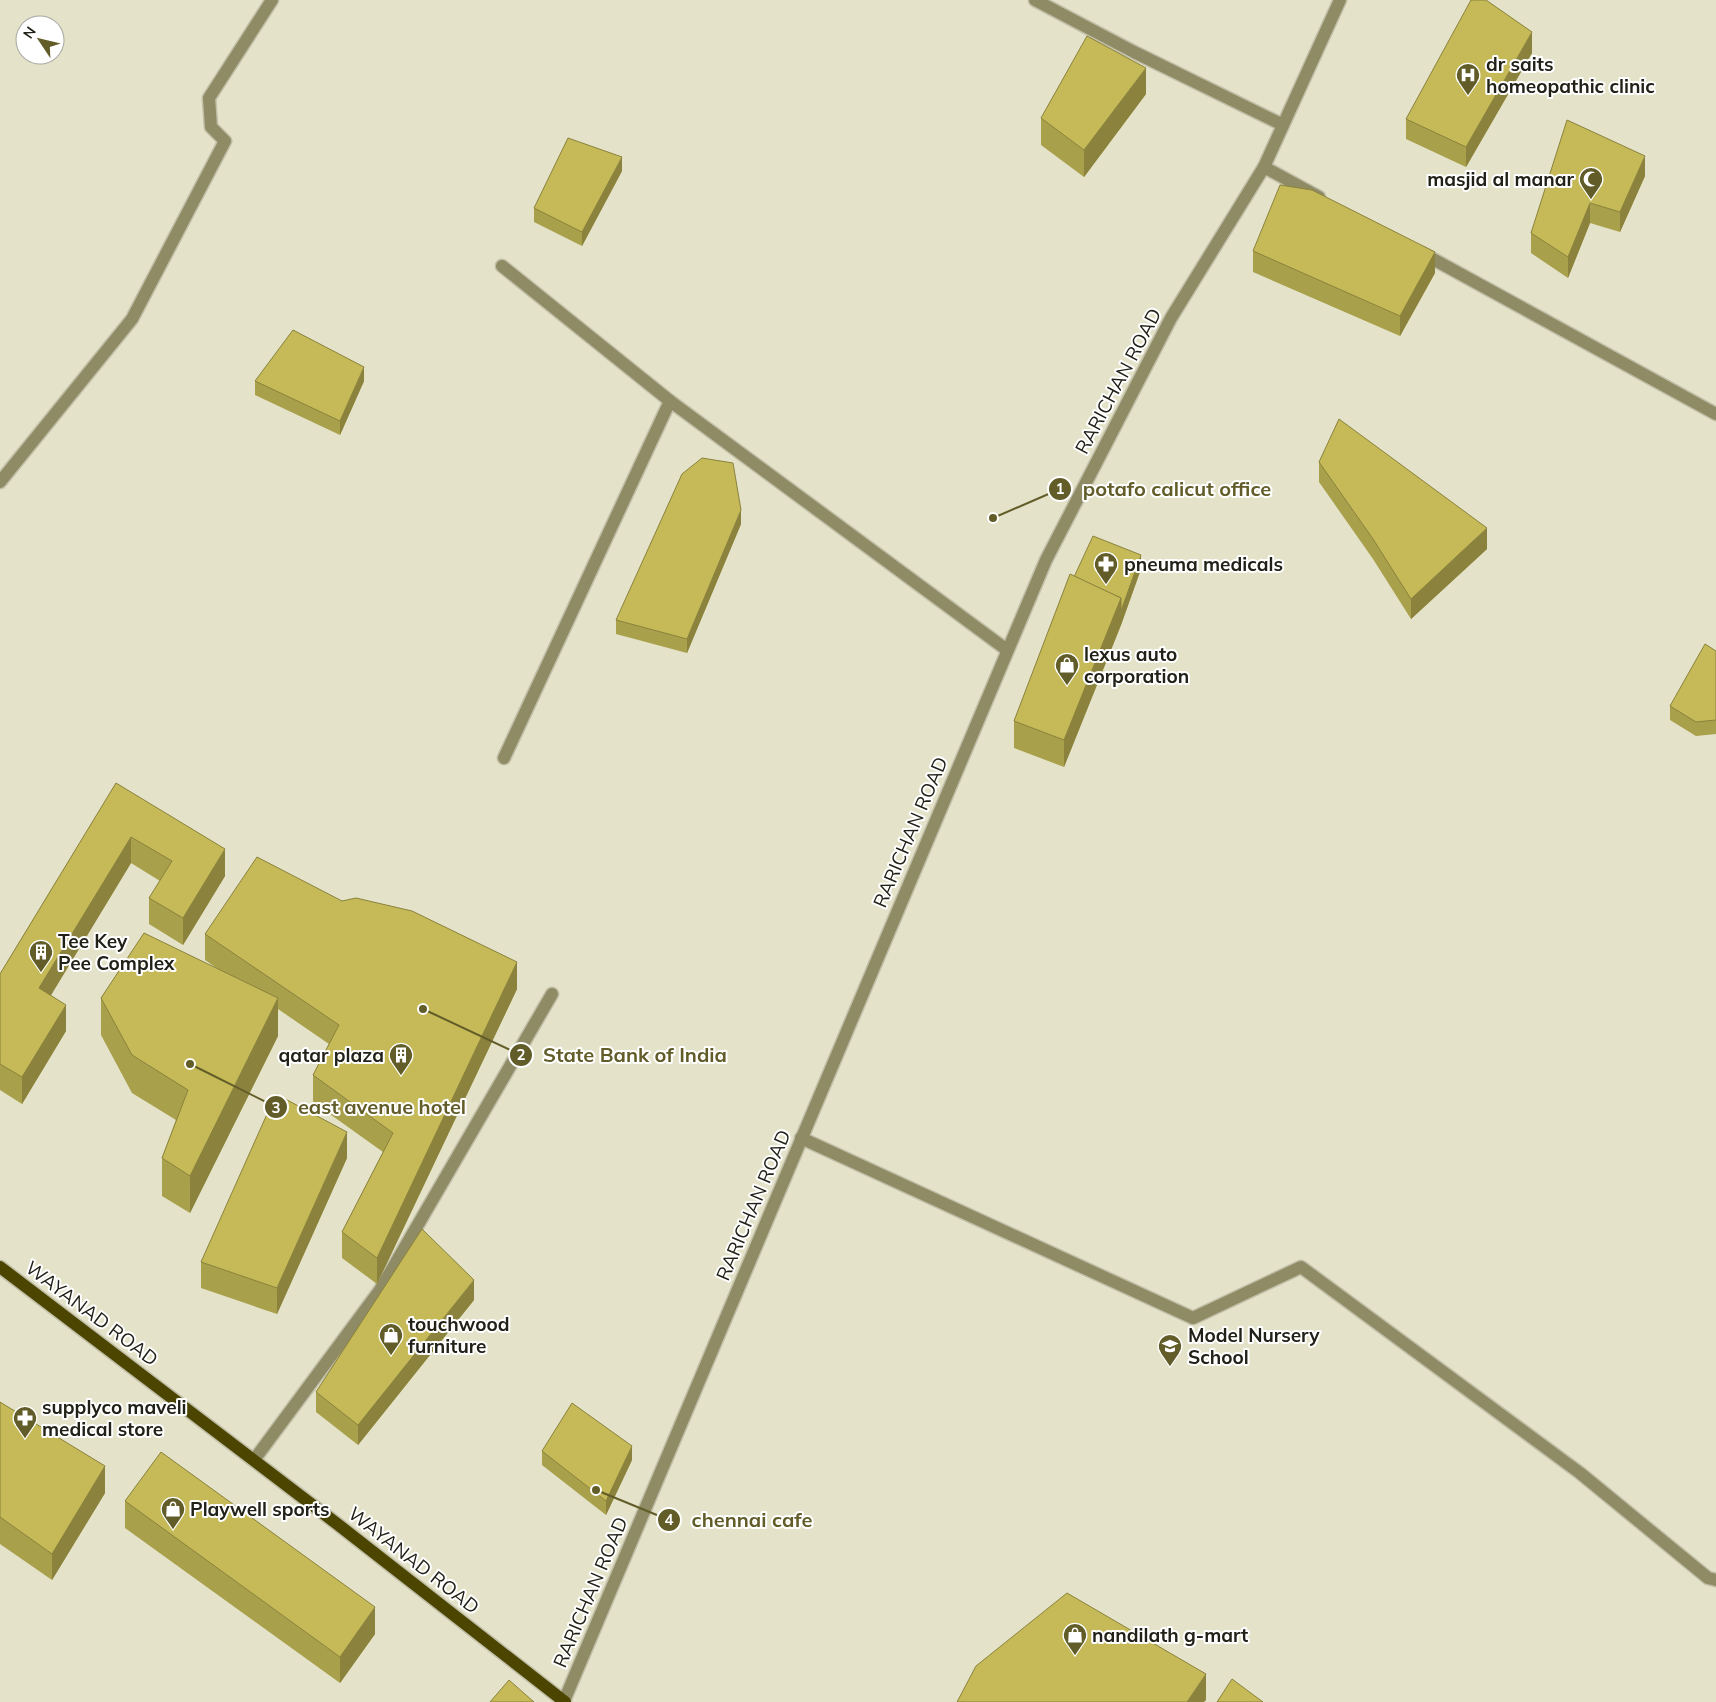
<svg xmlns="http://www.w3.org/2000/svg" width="1716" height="1702" font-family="Mulish,sans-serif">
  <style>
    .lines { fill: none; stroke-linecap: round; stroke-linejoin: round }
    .minor-casing { stroke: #c1bfa8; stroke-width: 15 }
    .major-casing { stroke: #c1bfa8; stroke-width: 15 }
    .minor { stroke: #8f8b65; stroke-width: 12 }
    .major { stroke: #4b4500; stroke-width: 12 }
    .wall { fill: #a9a04b }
    .shaded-wall { fill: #8a823d }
    .building { fill: #c5ba57; stroke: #8a823d }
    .labels { text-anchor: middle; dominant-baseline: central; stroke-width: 4; stroke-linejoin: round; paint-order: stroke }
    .poi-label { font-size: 19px; font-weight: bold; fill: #222118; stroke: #fff; text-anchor: start }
    .street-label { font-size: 19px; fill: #222118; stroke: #fff }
    .leader { fill: none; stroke: #615c28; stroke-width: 2 }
    .callout-dot { fill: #615c28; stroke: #fff; stroke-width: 2 }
    .mark-label { font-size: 15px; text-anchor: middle; font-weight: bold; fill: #fff }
    .callout-label { font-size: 20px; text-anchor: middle; font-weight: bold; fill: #615c28; stroke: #fff; stroke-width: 4; stroke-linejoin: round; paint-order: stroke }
  </style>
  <rect width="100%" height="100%" fill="#e4e2c8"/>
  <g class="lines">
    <g class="minor-casing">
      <g id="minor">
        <polyline points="1035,0 1134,52 1283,125"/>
        <polyline points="1264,167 1319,197"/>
        <polyline points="1422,253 1716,414"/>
        <polyline points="502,266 670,401 1007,650"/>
        <polyline points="0,482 132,319 225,141 211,127 209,98 272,0"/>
        <polyline points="504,758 670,401"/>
        <polyline points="801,1138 1193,1318 1301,1267 1580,1473 1708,1578 1716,1580"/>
        <polyline points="254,1460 380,1290 552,994"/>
        <polyline points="564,1701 1046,560 1171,318 1264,167 1340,0"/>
      </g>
    </g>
    <g class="major-casing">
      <polyline id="major" points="0,1267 336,1523 565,1702"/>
    </g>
    <use href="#minor" class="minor"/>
    <use href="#major" class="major"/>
  </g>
  <g class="wall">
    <polygon points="1532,53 1466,167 1406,139 1406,119"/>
    <polygon points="1146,94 1084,177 1041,145 1041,118"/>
    <polygon points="622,171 582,246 534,222 534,208"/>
    <polygon points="1645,176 1620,232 1590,223 1568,278 1531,253 1531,233"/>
    <polygon points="1253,251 1435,273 1400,336 1253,272"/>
    <polygon points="255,381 364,381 340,435 255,395"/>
    <polygon points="1319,462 1487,549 1411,619 1373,559 1319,482"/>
    <polygon points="741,524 687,653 616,634 616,620"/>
    <polygon points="1141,569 1121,625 1064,767 1014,748 1014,721 1074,577"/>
    <polygon points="1716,651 1716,734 1696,736 1670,720 1670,706"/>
    <polygon points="116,783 225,876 183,945 149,924 149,898 160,881 131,863 51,995 66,1031 22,1104 0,1090 0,974"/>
    <polygon points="342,901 517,989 377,1284 342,1258 342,1232 383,1152 313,1102 313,1075 329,1044 278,1009 278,1036 190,1213 162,1196 162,1158 176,1120 132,1093 101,1035 101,998 218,969 205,960 205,934"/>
    <polygon points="347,1158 277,1314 201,1288 201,1262"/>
    <polygon points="474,1300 358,1445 316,1412 316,1392"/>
    <polygon points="0,1402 105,1493 52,1580 0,1544"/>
    <polygon points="542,1451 632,1460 606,1515 542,1465"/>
    <polygon points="125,1501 375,1634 340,1683 125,1528"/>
  </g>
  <g class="shaded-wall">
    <polygon points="1532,32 1532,53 1466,167 1466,147"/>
    <polygon points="1146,68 1146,94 1084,177 1084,150"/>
    <polygon points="1645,156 1645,176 1620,232 1620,212"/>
    <polygon points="622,157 622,171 582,246 582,232"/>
    <polygon points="1590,203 1590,223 1568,278 1568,257"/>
    <polygon points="1435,252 1435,273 1400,336 1400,316"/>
    <polygon points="364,367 364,381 340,435 340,421"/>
    <polygon points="741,510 741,524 687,653 687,639"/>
    <polygon points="1487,528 1487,549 1411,619 1411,599"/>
    <polygon points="1141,555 1141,569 1121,625 1064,767 1064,740 1121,598"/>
    <polygon points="131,837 131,863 39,1015 39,988"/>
    <polygon points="225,849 225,876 183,945 183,918"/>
    <polygon points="517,962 517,989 377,1284 377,1258"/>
    <polygon points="278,998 278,1036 190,1213 190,1176"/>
    <polygon points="66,1005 66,1031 22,1104 22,1077"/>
    <polygon points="347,1132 347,1158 277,1314 277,1288"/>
    <polygon points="474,1280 474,1300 358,1445 358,1425"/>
    <polygon points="632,1446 632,1460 606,1515 606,1501"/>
    <polygon points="105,1466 105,1493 52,1580 52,1554"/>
    <polygon points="375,1607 375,1634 340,1683 340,1657"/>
    <polygon points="1206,1674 1206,1700 1204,1702 1187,1702"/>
  </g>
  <g class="building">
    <polygon points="1471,0 1486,0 1532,32 1466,147 1406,119"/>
    <polygon points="1087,36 1146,68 1084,150 1041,118"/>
    <polygon points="1567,120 1645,156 1620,212 1590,203 1568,257 1531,233"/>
    <polygon points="568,138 622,157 582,232 534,208"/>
    <polygon points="1280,185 1312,190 1435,252 1400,316 1253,251"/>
    <polygon points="293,330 364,367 340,421 255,381"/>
    <polygon points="1339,419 1487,528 1411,599 1373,539 1319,462"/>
    <polygon points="702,458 733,463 741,510 687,639 616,620 682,474"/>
    <polygon points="1093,536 1141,555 1121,611 1121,598 1074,577"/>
    <polygon points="1070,574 1121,598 1064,740 1014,721"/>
    <polygon points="1705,644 1716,651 1716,720 1696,722 1670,706"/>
    <polygon points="116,783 225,849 183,918 149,898 172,861 131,837 39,988 66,1005 22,1077 0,1064 0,974"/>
    <polygon points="257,857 342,901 356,898 412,911 517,962 377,1258 342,1232 393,1133 313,1075 339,1025 205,934"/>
    <polygon points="144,933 278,998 190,1176 162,1158 188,1090 132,1055 101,998"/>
    <polygon points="276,1094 347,1132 277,1288 201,1262"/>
    <polygon points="422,1229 474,1280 358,1425 316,1392"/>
    <polygon points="0,1402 105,1466 52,1554 0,1517"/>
    <polygon points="572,1403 632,1446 606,1501 542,1451"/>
    <polygon points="161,1452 375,1607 340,1657 125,1501"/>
    <polygon points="1067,1593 1206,1674 1187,1702 957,1702 976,1666"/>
    <polygon points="1232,1679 1263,1702 1217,1702"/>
    <polygon points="509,1680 534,1702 490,1702"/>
  </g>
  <defs>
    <g id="hospital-pin" transform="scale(1.25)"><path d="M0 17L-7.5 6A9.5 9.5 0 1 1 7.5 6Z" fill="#615c28" stroke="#fff"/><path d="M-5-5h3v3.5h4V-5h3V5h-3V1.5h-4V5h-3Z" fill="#fff"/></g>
    <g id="mosque-pin" transform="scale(1.25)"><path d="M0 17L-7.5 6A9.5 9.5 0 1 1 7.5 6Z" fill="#615c28" stroke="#fff"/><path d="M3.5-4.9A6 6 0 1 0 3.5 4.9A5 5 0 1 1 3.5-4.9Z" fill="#fff"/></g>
    <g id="pharmacy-pin" transform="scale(1.25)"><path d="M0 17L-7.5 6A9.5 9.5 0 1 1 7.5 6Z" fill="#615c28" stroke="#fff"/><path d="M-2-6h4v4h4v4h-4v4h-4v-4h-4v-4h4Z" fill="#fff"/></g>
    <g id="shop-pin" transform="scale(1.25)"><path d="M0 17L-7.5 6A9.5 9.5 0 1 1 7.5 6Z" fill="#615c28" stroke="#fff"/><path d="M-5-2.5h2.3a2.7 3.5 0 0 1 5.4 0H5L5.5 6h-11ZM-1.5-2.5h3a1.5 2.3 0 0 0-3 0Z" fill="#fff"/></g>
    <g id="building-pin" transform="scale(1.25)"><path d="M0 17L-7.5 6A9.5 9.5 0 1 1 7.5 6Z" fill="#615c28" stroke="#fff"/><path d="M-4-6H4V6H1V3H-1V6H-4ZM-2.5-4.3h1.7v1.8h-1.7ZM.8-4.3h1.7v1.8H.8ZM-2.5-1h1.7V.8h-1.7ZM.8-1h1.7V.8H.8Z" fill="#fff"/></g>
    <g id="school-pin" transform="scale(1.25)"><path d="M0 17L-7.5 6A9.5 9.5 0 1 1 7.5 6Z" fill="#615c28" stroke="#fff"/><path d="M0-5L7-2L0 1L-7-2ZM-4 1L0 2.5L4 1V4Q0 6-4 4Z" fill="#fff"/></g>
  </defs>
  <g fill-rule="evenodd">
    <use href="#hospital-pin" x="1468" y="75"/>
    <use href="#mosque-pin" x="1591" y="179"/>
    <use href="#pharmacy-pin" x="1106" y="564"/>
    <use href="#shop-pin" x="1067" y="665"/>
    <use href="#building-pin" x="41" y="952"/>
    <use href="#building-pin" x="401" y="1055"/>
    <use href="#shop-pin" x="391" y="1335"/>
    <use href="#school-pin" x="1170" y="1346"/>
    <use href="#pharmacy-pin" x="25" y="1418"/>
    <use href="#shop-pin" x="173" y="1509"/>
    <use href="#shop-pin" x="1075" y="1635"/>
  </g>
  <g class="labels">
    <g class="poi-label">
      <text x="1486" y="64">dr saits<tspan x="1486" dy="22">homeopathic clinic</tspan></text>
      <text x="1574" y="179" text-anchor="end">masjid al manar</text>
      <text x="1124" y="564">pneuma medicals</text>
      <text x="1084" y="654">lexus auto<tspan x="1084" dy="22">corporation</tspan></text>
      <text x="58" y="941">Tee Key<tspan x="58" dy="22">Pee Complex</tspan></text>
      <text x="384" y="1055" text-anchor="end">qatar plaza</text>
      <text x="408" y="1324">touchwood<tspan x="408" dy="22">furniture</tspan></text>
      <text x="1188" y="1335">Model Nursery<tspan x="1188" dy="22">School</tspan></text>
      <text x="42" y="1407">supplyco maveli<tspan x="42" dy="22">medical store</tspan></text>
      <text x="190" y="1509">Playwell sports</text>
      <text x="1092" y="1635">nandilath g-mart</text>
    </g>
    <g class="street-label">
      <text transform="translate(1118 381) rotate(-62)">RARICHAN ROAD</text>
      <text transform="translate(910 832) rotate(-67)">RARICHAN ROAD</text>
      <text transform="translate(753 1205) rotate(-67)">RARICHAN ROAD</text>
      <text transform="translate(92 1313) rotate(37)">WAYANAD ROAD</text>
      <text transform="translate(414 1560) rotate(38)">WAYANAD ROAD</text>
      <text transform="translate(590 1592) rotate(-67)">RARICHAN ROAD</text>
    </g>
  </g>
  <path class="leader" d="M993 518L1060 489M423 1009L521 1055M190 1064L276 1107M596 1490L669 1520"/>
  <g class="callout-dot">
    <circle cx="993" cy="518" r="5"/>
    <circle cx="423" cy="1009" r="5"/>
    <circle cx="190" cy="1064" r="5"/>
    <circle cx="596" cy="1490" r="5"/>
    <circle cx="1060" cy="489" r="12"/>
    <circle cx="521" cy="1055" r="12"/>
    <circle cx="276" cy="1107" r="12"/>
    <circle cx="669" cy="1520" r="12"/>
  </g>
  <g class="mark-label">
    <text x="1060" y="494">1</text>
    <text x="521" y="1060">2</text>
    <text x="276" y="1113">3</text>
    <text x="669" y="1525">4</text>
  </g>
  <g class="callout-label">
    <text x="1177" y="496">potafo calicut office</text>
    <text x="635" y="1062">State Bank of India</text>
    <text x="382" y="1114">east avenue hotel</text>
    <text x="752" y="1527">chennai cafe</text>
  </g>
  <g transform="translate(40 40) rotate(305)"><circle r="24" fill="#ffffff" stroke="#a7a6a3"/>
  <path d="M0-4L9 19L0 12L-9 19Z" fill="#615c28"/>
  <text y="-8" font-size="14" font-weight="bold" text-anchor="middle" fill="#222118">N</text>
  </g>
</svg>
